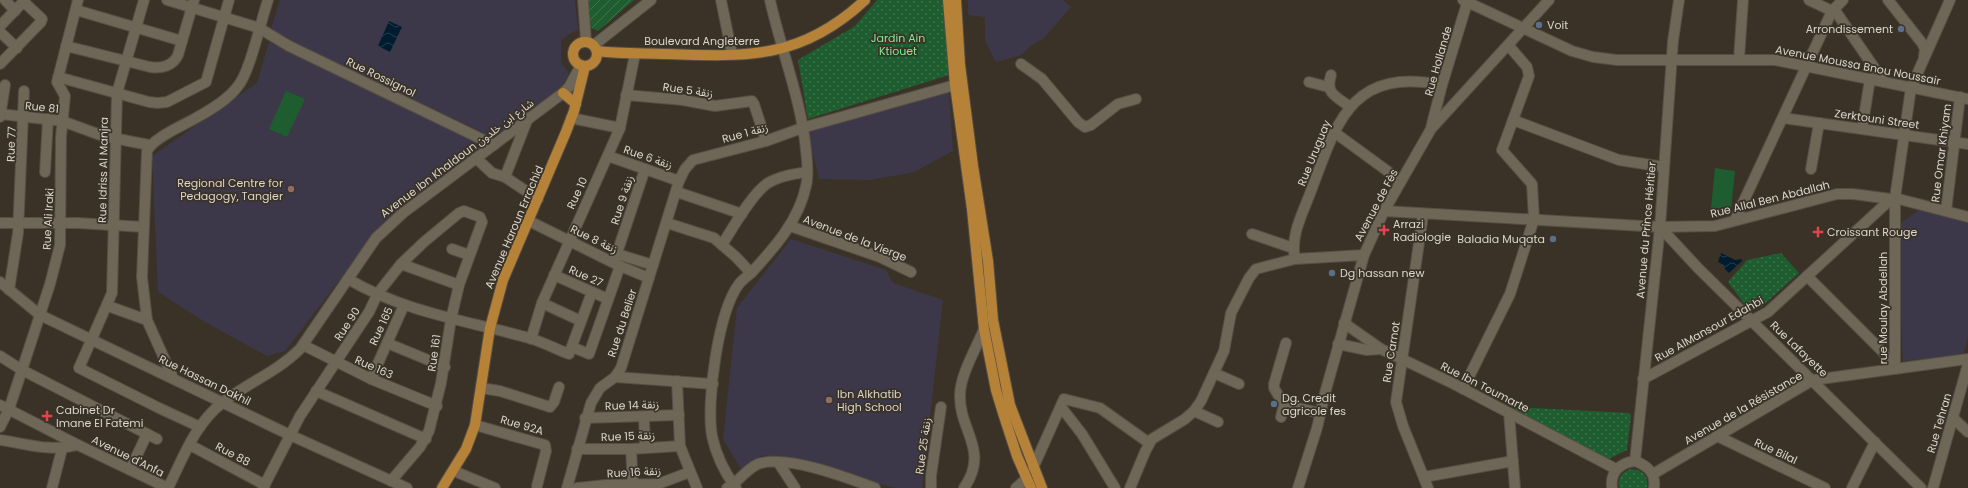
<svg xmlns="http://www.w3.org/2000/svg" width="1968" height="488" font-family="Poppins,'Noto Sans Arabic',sans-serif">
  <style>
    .education { fill: #3d3849 }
    .grass { fill: url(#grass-dots) }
    .garden { fill: url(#garden-furrows) }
    .pitch { fill: #1e5d2f }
    .water { fill: url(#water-waves) }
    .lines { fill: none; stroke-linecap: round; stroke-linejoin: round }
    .minor-casing { stroke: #554e43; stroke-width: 12 }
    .major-casing { stroke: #554e43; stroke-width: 12 }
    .minor { stroke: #6e6657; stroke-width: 10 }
    .major { stroke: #b68238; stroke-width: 10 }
    .service-dot { fill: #5c6f8a; stroke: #3a3226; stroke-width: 1.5 }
    .education-dot { fill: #8d6e63; stroke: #3a3226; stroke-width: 1.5 }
    .health-dot { fill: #e0444e; stroke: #3a3226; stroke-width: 1.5 }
    .labels { text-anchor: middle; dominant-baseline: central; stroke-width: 3.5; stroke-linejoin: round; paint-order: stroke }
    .poi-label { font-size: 11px; fill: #dad5cd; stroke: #3a3226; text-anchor: start }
    .park-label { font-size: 11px; fill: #7deb94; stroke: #3a3226 }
    .street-label { font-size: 11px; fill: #dad5cd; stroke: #3a3226 }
  </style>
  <defs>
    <pattern id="grass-dots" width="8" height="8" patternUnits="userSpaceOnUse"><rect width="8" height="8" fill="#1e5d2f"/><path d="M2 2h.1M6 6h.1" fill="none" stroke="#3e734c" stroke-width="1.8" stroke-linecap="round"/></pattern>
    <pattern id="garden-furrows" width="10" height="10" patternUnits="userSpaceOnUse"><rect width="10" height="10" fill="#1e5d2f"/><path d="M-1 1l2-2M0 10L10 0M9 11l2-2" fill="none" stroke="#3e734c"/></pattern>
    <pattern id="water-waves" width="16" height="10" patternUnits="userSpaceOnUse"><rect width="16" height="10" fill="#001d30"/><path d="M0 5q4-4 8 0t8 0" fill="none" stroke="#253d4d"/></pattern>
  </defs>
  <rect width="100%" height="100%" fill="#3a3226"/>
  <g class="education">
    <polygon points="280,0 575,0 578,30 569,34 561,41 561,63 569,73 565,81 553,96 495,138 270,32"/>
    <polygon points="968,0 1063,0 1071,7 1044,38 1030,46 1022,55 996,62 985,40 985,17 968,15"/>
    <polygon points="269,42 484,146 385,221 285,351 267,356 205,322 158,292 152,156 257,83"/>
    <polygon points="949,91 953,151 914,172 871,180 819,179 807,128"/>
    <polygon points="1919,210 1968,223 1968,338 1963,355 1903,361 1900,294 1901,223"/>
    <polygon points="791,239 886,270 893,283 943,300 922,488 896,488 762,455 743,472 723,439 737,308"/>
  </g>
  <g class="grass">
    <polygon points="877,0 944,0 949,75 808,119 798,60 855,26"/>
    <polygon points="1781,253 1799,273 1761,307 1745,305 1728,282 1747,260"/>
    <polygon points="1515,407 1629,413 1631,416 1627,450 1608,459 1514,412"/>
    <path d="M1632 469C1643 470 1649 477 1647 488H1619C1617 478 1622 471 1632 469Z"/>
  </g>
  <polygon class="garden" points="587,0 634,0 598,31 589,27"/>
  <g class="pitch">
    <polygon points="286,91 305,99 287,137 269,129"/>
    <polygon points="1715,168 1735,171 1731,210 1711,208"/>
  </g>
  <g class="water">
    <polygon points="389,21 402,27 390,52 378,46"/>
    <polygon points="1721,253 1735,260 1742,259 1742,261 1729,273 1725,269 1724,265 1718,262"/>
  </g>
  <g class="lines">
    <g class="minor-casing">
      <g id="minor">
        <polyline points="5,0 15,11"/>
        <polyline points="144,0 117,93 112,293 79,368 159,408 200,427"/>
        <polyline points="167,0 259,28 289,46 494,145"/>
        <polyline points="583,0 586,41"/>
        <polyline points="721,0 732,54"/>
        <polyline points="1463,0 1572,51 1593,57 1617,60 1775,60 1968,99"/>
        <polyline points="1809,0 1832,11"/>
        <polyline points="1888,0 1922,43 1925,49 1924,56"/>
        <polyline points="1834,9 1884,82"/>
        <polyline points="76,10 182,41"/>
        <polyline points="0,26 25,0"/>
        <polyline points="0,32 17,48"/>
        <polyline points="594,45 651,0"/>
        <path d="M66 46 150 67C161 69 173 66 178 55L194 0"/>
        <polyline points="1739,59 1743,0"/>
        <polyline points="0,64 41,22 42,19 24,2"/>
        <polyline points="1021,64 1042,79 1078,122 1085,127 1091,125 1118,104 1136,99"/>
        <path d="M1331 75C1325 94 1336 96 1350 107"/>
        <polyline points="58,77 149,102 158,103 167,102 206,82 229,0"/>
        <polyline points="1309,82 1328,87"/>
        <polyline points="626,95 683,100 715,106 752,101 754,104 766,141"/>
        <polyline points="0,114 62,121 103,136 149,145"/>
        <polyline points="0,117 5,85"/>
        <polyline points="571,118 620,128"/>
        <polyline points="1783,118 1968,144"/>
        <polyline points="1513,120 1619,160 1664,167"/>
        <polyline points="1431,128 1442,85 1468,0"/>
        <polyline points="1862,129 1870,79"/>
        <polyline points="1334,132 1401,181"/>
        <polyline points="608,156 679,181"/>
        <polyline points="476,158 492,173 505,177 538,199"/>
        <polyline points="1811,169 1819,123"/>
        <polyline points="45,172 48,119"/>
        <polyline points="505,177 528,118"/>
        <polyline points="677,192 742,214"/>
        <polyline points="1384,211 1660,227 1715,226 1837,194 1853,194 1891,199 1895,198 1968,217"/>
        <polyline points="1946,211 1960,97"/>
        <polyline points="1423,215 1396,402 1403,426 1428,488"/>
        <polyline points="1735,220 1832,11 1843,0"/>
        <polyline points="529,221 620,266 649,278"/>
        <polyline points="0,223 78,223 144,227"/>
        <polyline points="667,223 714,238 736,257 751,273"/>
        <polyline points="790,226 880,257 911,272"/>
        <polyline points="1660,227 1698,268 1921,488"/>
        <polyline points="1252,234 1293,248"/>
        <path d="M722 245C732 229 753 192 768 183 780 176 794 174 807 172"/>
        <polyline points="452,249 469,255"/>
        <polyline points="617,254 653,265"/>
        <path d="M1295 259C1290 235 1303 213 1311 191 1337 122 1351 67 1442 85"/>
        <polyline points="614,262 645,169"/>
        <polyline points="401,264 459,285"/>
        <polyline points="554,275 608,299"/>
        <polyline points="1807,276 1884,353 1890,369"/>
        <path d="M348 279C404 312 468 321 529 338 543 342 556 349 569 354L592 292"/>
        <polyline points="0,282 40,315 290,435 407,488"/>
        <polyline points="9,290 18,233 24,91"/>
        <polyline points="542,303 581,321"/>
        <polyline points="108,306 147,320"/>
        <polyline points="1344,323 1381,349 1452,383 1616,469"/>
        <polyline points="531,339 542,303 620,128 635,54"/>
        <polyline points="387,343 445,367"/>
        <polyline points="1338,344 1367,350 1381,349"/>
        <polyline points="303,345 371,379 437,406"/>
        <polyline points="572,347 589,354 620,266"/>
        <polyline points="0,356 22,370 157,439"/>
        <polyline points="1895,369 1895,198 1911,88 1950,0"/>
        <polyline points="1214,373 1239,384"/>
        <polyline points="615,377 713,384"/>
        <path d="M173 378 147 320 142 277 147 151C153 138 182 126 194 119 209 111 228 100 238 86 250 72 261 20 268 0"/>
        <polyline points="371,379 404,305"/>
        <polyline points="1643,379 1768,312 1891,199"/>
        <polyline points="677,381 680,446 697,488"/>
        <polyline points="481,388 500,391 550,407 554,402 559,387"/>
        <polyline points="1463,389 1510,294 1534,219 1532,184 1502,150 1529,76 1527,67 1509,46"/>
        <polyline points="316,391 426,439"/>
        <polyline points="0,405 78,445 168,488"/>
        <polyline points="1284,405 1320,413"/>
        <polyline points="1061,407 1082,434 1115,488"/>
        <polyline points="1194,411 1218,422"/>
        <polyline points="1509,413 1515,488"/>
        <polyline points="644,417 645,448"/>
        <polyline points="1281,417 1284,405 1274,388 1274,384 1286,343"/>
        <polyline points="585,418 679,415"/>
        <polyline points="1953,418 1968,432"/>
        <polyline points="475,425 545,445 546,451 537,486"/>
        <polyline points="0,427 9,409 22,370 50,284 60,245 61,137 65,96 57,82 78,0"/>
        <polyline points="1717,436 1825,488"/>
        <path d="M0 440C28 444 50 452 78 445"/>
        <polyline points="190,445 265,485"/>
        <polyline points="577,449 631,449 680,446"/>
        <polyline points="631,449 633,485"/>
        <polyline points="1635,461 1660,227 1673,41 1679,0"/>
        <polyline points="778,462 795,488"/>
        <polyline points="1033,468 1064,399 1100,408 1149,443"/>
        <polyline points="130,470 147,434"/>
        <polyline points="454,471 495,488"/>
        <polyline points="1653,474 1813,380 1968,359"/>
        <polyline points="1424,477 1513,461"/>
        <polyline points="52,488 62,449"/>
        <path d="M168 488C183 458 195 424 222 403 247 383 277 372 300 349L376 238 403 213 563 93 569 87 581 65"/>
        <polyline points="263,488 300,416 369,312 378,293 401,264 424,242 459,213 464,211 480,217 482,222 459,285 451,319 441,383 429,431 420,447 391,481"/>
        <polyline points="567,488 591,403 600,388 615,377 621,368 679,181 685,169 693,160 766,141 802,128 955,85"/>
        <polyline points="577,488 606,485 658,484 690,472"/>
        <path d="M727 488C739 482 745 470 758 464 786 454 848 478 875 488"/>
        <path d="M736 488C725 473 716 455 712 436 706 402 718 312 739 284 743 279 748 276 752 272 775 247 799 220 806 186 809 174 807 161 806 150 801 99 781 50 770 0"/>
        <polyline points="931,488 931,476 941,407"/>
        <path d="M964 488C990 450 959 431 960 395 960 375 977 347 984 329"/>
        <polyline points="1016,488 1026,479"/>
        <polyline points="1130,488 1145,452 1152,439 1185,419 1194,411 1201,401 1224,351 1231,313 1249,278 1256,269 1295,259 1364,255"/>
        <polyline points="1298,488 1317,428 1325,393 1364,255 1384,211 1431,129 1549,0"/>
        <path d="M1612 488C1610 472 1620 463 1635 461 1648 466 1656 473 1654 488"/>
        <polyline points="1852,488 1875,442"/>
        <polyline points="1933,488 1968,364"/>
      </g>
    </g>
    <g class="major-casing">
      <g id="major">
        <polyline points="948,0 955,85 972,209 984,329 996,390 1003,413 1017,456 1031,488"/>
        <polyline points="956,0 960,65 973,166 988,261 993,320 1010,405 1042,488"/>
        <circle cx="585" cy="54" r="12"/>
        <path d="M597 51C621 54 643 53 667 54 748 57 802 59 865 0"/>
        <polyline points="563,93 576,104"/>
        <polyline points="442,488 466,449 475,425 490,328 503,280 566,132 574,111 585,66"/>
      </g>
    </g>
    <use href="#minor" class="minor"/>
    <use href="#major" class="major"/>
  </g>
  <g class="service-dot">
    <circle cx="1539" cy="25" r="4"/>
    <circle cx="1901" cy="29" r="4"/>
    <circle cx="1553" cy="239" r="4"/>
    <circle cx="1332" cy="273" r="4"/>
    <circle cx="1274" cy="404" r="4"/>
  </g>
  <g class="education-dot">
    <circle cx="291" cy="189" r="4"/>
    <circle cx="829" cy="400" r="4"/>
  </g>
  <g class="health-dot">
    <path d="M1382 224h4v4h4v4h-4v4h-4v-4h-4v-4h4z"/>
    <path d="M1816 226h4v4h4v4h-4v4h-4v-4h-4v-4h4z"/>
    <path d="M45 410h4v4h4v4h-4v4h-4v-4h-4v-4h4z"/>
  </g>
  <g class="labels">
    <g class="poi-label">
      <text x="1547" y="25">Voit</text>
      <text x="1893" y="29" text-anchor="end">Arrondissement</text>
      <text x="283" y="183" text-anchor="end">Regional Centre for<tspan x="283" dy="13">Pedagogy, Tangier</tspan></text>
      <text x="1393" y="224">Arrazi<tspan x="1393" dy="13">Radiologie</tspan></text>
      <text x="1827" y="232">Croissant Rouge</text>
      <text x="1545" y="239" text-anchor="end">Baladia Muqata</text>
      <text x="1340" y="273">Dg hassan new</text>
      <text x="837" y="394">Ibn Alkhatib<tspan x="837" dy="13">High School</tspan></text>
      <text x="1282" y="398">Dg. Credit<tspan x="1282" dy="13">agricole fes</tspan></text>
      <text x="56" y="410">Cabinet Dr<tspan x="56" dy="13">Imane El Fatemi</tspan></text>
    </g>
    <g class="park-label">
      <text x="898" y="38">Jardin Ain<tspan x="898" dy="13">Ktiouet</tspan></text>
    </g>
    <g class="street-label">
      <text x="702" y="41">Boulevard Angleterre</text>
      <text transform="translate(1438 61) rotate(-74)">Rue Hollande</text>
      <text transform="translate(1858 65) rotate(11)">Avenue Moussa Bnou Noussair</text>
      <text transform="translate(381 77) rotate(26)">Rue Rossignol</text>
      <text transform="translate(688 90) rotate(8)">Rue 5 زنقة</text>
      <text transform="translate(42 107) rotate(6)">Rue 81</text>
      <text transform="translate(1877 119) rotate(8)">Zerktouni Street</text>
      <text transform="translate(745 133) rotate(-15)">Rue 1 زنقة</text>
      <text transform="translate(11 144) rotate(-88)">Rue 77</text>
      <text transform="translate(1314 153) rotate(-68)">Rue Uruguay</text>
      <text transform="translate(1941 153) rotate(-83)">Rue Omar Khiyam</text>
      <text transform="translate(648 157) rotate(19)">Rue 6 زنقة</text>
      <text transform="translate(457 158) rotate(-37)">Avenue Ibn Khaldoun شارع ابن خلدون</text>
      <text transform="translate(103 170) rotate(-89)">Rue Idriss Al Manjra</text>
      <text transform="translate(577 193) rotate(-65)">Rue 10</text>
      <text transform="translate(1770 199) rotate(-14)">Rue Allal Ben Abdallah</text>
      <text transform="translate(622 200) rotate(-72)">Rue 9 زنقة</text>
      <text transform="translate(1376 205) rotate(-62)">Avenue de Fès</text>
      <text transform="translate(48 219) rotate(-87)">Rue Ali Iraki</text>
      <text transform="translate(514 227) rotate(-67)">Avenue Haroun Errachid</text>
      <text transform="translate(1646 230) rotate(-85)">Avenue du Prince Héritier</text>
      <text transform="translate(855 238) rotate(21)">Avenue de la Vierge</text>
      <text transform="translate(594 239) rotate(26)">Rue 8 زنقة</text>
      <text transform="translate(586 276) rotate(24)">Rue 27</text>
      <text transform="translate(1883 308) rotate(-90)">rue Moulay Abdellah</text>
      <text transform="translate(622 323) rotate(-72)">Rue du Belier</text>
      <text transform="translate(347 324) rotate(-57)">Rue 90</text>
      <text transform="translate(381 326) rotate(-65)">Rue 165</text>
      <text transform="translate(1709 329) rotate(-29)">Rue AlMansour Edahbi</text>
      <text transform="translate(1799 349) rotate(44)">Rue Lafayette</text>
      <text transform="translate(1391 352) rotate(-81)">Rue Carnot</text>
      <text transform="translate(434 353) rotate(-82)">Rue 161</text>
      <text transform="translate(374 367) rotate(24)">Rue 163</text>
      <text transform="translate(205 380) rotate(26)">Rue Hassan Dakhil</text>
      <text transform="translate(1485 387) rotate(27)">Rue Ibn Toumarte</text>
      <text transform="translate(632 405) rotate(-2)">Rue 14 زنقة</text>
      <text transform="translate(1743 408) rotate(-30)">Avenue de la Résistance</text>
      <text transform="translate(1939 423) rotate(-74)">Rue Tehran</text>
      <text transform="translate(522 425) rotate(16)">Rue 92A</text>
      <text transform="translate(628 436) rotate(-2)">Rue 15 زنقة</text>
      <text transform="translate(923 446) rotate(-82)">Rue 25 زنقة</text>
      <text transform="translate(1776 451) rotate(25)">Rue Bilal</text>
      <text transform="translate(233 454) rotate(28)">Rue 88</text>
      <text transform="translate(128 456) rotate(26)">Avenue d'Anfa</text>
      <text transform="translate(634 472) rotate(-3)">Rue 16 زنقة</text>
    </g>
  </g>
</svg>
